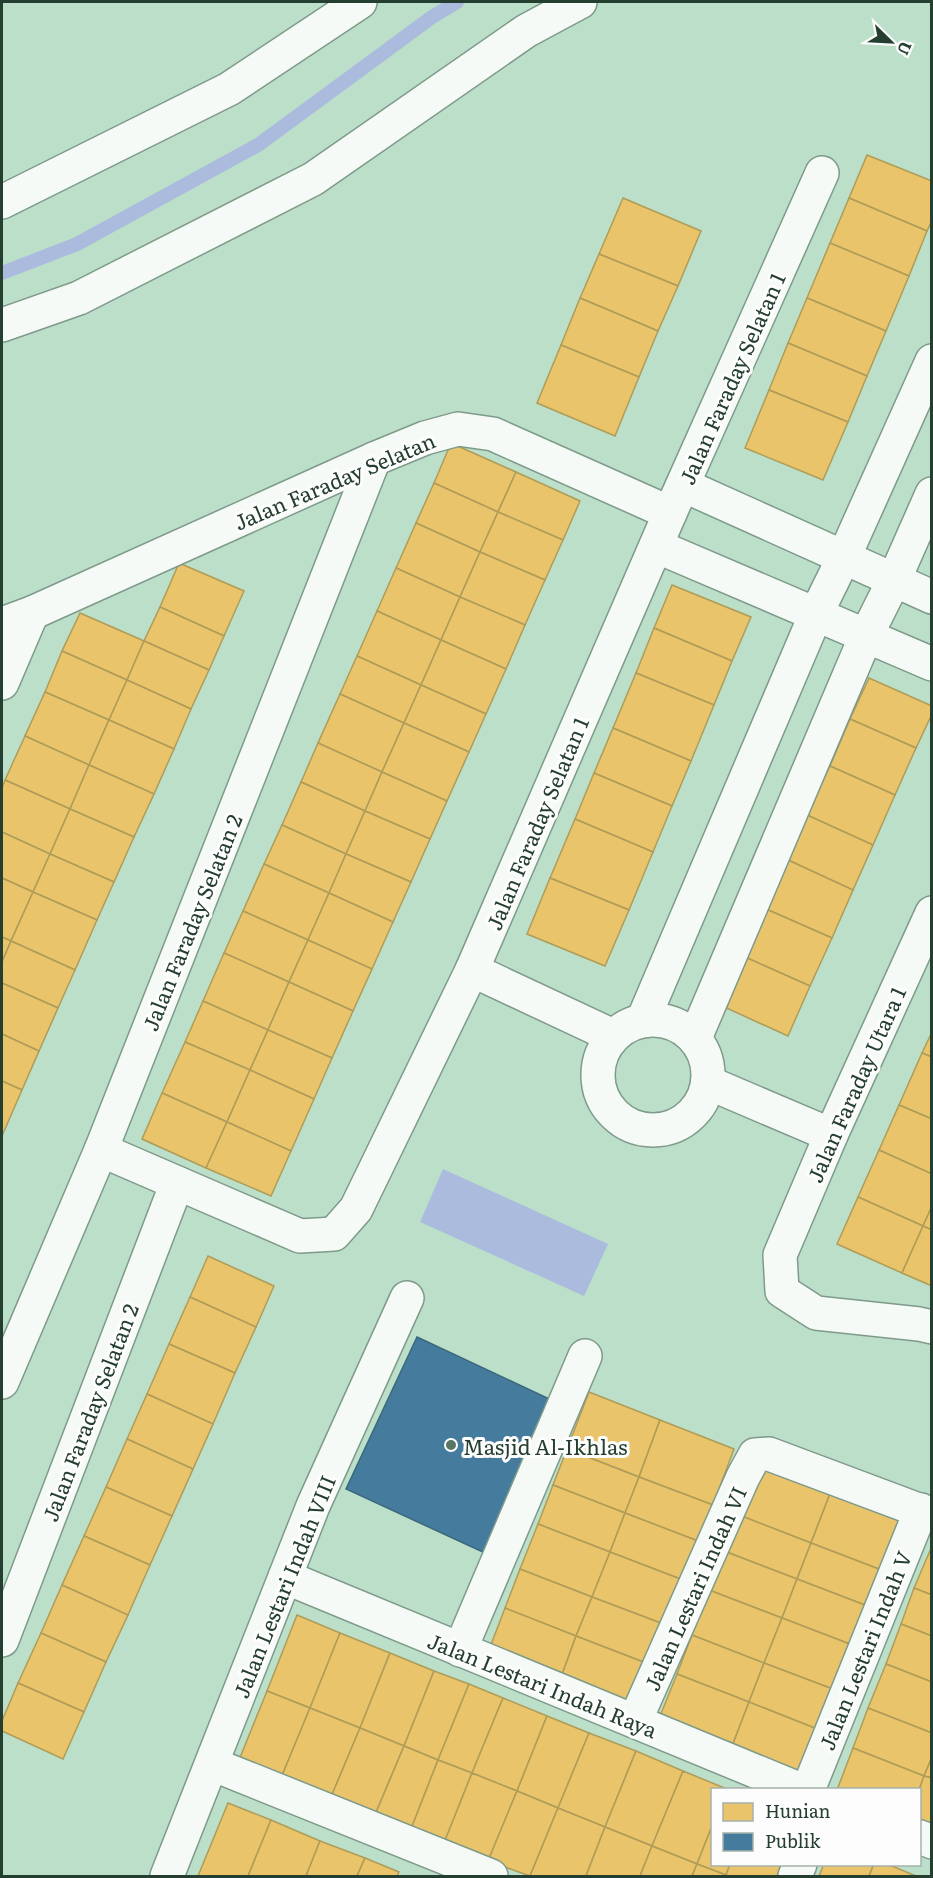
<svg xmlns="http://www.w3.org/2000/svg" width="933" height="1878" font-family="Literata,serif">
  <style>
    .water { fill: #abd }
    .homes { fill: #e9c46a; stroke: #ae9c58; stroke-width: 1.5 }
    .public { fill: #457b9d; stroke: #3b697c; stroke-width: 1.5 }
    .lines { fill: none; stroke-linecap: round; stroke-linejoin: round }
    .stream { stroke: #abd; stroke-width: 14 }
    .street-casing { stroke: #7e9a8a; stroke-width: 36 }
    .secondary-casing { stroke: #7e9a8a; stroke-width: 36 }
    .street { stroke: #f5faf7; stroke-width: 33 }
    .secondary { stroke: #f5faf7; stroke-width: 33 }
    .poi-dot { fill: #597665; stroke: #fdfdfd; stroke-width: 2 }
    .labels { text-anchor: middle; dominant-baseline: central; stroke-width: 6; stroke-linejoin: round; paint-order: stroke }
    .street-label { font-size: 21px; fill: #243e2f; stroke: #fdfdfd }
    .poi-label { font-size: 21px; fill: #243e2f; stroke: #fdfdfd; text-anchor: start }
  </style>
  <rect width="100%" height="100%" fill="#bcdfca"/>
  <polygon class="water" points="443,1169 608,1244 584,1296 420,1222"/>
  <g class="homes">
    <polygon points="867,155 932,181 932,220 927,231 849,198"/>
    <polygon points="623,198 701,231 678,286 599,254"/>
    <polygon points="849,198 927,231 909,276 830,243"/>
    <polygon points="830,243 909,276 886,331 807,298"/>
    <polygon points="599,254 678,286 658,331 580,298"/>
    <polygon points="580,298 658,331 639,377 561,345"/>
    <polygon points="807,298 886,331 867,376 788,343"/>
    <polygon points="788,343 867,376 848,422 769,390"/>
    <polygon points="561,345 639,377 615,436 537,403"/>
    <polygon points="769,390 848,422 823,480 745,448"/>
    <polygon points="451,443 516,472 498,512 434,483"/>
    <polygon points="516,472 580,501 563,540 498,512"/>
    <polygon points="434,483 498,512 480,552 416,523"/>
    <polygon points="498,512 563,540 545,580 480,552"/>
    <polygon points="416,523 480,552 460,597 396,568"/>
    <polygon points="480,552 545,580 525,625 460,597"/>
    <polygon points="179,563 244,591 224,636 160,607"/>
    <polygon points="396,568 460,597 441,640 377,611"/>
    <polygon points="672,585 751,617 732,661 654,628"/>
    <polygon points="460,597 525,625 506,669 441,640"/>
    <polygon points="160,607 224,636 209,670 144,641"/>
    <polygon points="377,611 441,640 421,685 357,656"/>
    <polygon points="80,613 144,641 127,680 62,651"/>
    <polygon points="654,628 732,661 714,705 636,673"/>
    <polygon points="441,640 506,669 486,714 421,685"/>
    <polygon points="144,641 209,670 191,709 127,680"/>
    <polygon points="62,651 127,680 109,720 45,692"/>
    <polygon points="357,656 421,685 404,723 340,694"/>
    <polygon points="636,673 714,705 691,761 613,728"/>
    <polygon points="869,678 932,706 932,714 916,748 850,719"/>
    <polygon points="127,680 191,709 174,749 109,720"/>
    <polygon points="421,685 486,714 469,752 404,723"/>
    <polygon points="45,692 109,720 89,765 25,736"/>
    <polygon points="340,694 404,723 382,772 318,743"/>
    <polygon points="850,719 916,748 895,795 830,766"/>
    <polygon points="109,720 174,749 154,794 89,765"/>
    <polygon points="404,723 469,752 447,801 382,772"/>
    <polygon points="613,728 691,761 672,806 594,773"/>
    <polygon points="25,736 89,765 70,809 5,780"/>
    <polygon points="318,743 382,772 365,811 301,782"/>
    <polygon points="89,765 154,794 134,837 70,809"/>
    <polygon points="830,766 895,795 873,845 807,815"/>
    <polygon points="382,772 447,801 430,839 365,811"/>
    <polygon points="594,773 672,806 653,852 575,819"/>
    <polygon points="5,780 70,809 50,854 2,832 2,788"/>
    <polygon points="301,782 365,811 346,854 282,825"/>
    <polygon points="70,809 134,837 114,882 50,854"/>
    <polygon points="365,811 430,839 411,882 346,854"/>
    <polygon points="807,815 873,845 853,890 788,860"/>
    <polygon points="575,819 653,852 629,910 550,878"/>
    <polygon points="282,825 346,854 329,893 264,864"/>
    <polygon points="2,832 50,854 33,892 2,878"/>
    <polygon points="50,854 114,882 97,920 33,892"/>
    <polygon points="346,854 411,882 393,922 329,893"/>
    <polygon points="788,860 853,890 832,938 766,909"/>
    <polygon points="264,864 329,893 308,940 243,911"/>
    <polygon points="2,878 33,892 11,941 2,937"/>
    <polygon points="550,878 629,910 605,966 527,934"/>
    <polygon points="33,892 97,920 75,970 11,941"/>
    <polygon points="329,893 393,922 372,969 308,940"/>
    <polygon points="766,909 832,938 810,986 745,957"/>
    <polygon points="243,911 308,940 289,982 224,953"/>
    <polygon points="2,937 11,941 2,962"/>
    <polygon points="308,940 372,969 353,1011 289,982"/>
    <polygon points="11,941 75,970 58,1008 2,983 2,962"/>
    <polygon points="224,953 289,982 268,1030 203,1001"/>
    <polygon points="745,957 810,986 788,1036 722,1006"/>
    <polygon points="289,982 353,1011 332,1058 268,1030"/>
    <polygon points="2,983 58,1008 39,1051 2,1034"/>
    <polygon points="203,1001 268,1030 250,1070 185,1042"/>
    <polygon points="268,1030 332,1058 314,1099 250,1070"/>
    <polygon points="932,1032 932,1057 922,1053"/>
    <polygon points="2,1034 39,1051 22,1090 2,1081"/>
    <polygon points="185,1042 250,1070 227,1122 162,1093"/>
    <polygon points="922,1053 932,1057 932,1119 899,1105"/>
    <polygon points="250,1070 314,1099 291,1151 227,1122"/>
    <polygon points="2,1081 22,1090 2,1136"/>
    <polygon points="162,1093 227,1122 206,1168 142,1139"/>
    <polygon points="899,1105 932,1119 932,1174 879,1150"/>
    <polygon points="227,1122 291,1151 271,1196 206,1168"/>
    <polygon points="879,1150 932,1174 932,1206 923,1226 858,1197"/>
    <polygon points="858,1197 923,1226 902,1273 837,1244"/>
    <polygon points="932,1206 932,1230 923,1226"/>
    <polygon points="923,1226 932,1230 932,1286 902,1273"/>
    <polygon points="208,1256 274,1286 256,1327 190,1297"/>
    <polygon points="190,1297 256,1327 235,1373 169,1344"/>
    <polygon points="169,1344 235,1373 213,1424 147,1394"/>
    <polygon points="589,1392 660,1420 639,1477 567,1449"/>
    <polygon points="147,1394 213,1424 193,1469 127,1439"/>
    <polygon points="660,1420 734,1449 713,1505 639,1477"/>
    <polygon points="127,1439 193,1469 172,1516 106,1487"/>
    <polygon points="567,1449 639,1477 625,1513 553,1485"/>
    <polygon points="761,1458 833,1486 811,1543 739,1515"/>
    <polygon points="639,1477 713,1505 698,1541 625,1513"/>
    <polygon points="553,1485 625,1513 610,1552 538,1524"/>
    <polygon points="833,1486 906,1515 884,1571 811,1543"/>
    <polygon points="106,1487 172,1516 150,1565 84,1536"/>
    <polygon points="625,1513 698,1541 683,1580 610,1552"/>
    <polygon points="739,1515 811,1543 797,1579 724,1551"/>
    <polygon points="538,1524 610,1552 592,1597 520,1569"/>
    <polygon points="84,1536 150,1565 128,1615 62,1585"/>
    <polygon points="811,1543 884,1571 870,1607 797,1579"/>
    <polygon points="932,1546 932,1595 914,1588"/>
    <polygon points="724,1551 797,1579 782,1618 709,1590"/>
    <polygon points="610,1552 683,1580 666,1625 592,1597"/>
    <polygon points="520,1569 592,1597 576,1636 505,1608"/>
    <polygon points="797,1579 870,1607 855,1646 782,1618"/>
    <polygon points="62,1585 128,1615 106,1662 41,1633"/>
    <polygon points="914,1588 932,1595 932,1636 901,1624"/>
    <polygon points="709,1590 782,1618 764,1663 692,1635"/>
    <polygon points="592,1597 666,1625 651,1665 576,1636"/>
    <polygon points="505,1608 576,1636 559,1683 487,1655"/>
    <polygon points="297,1615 340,1633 310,1708 267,1691"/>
    <polygon points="782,1618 855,1646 838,1691 764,1663"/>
    <polygon points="901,1624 932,1636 932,1682 886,1664"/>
    <polygon points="41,1633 106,1662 84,1712 18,1683"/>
    <polygon points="340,1633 390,1653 360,1728 310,1708"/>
    <polygon points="692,1635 764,1663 749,1702 677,1674"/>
    <polygon points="576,1636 651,1665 633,1711 559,1683"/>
    <polygon points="390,1653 434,1671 404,1746 360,1728"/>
    <polygon points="764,1663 838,1691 822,1731 749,1702"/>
    <polygon points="886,1664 932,1682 932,1733 868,1708"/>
    <polygon points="434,1671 469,1684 438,1760 404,1746"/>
    <polygon points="677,1674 749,1702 731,1749 658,1721"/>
    <polygon points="18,1683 84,1712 63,1759 2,1731 2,1721"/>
    <polygon points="469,1684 503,1698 472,1773 438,1760"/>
    <polygon points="267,1691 310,1708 281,1778 239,1760"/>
    <polygon points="503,1698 547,1716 517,1791 472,1773"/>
    <polygon points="749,1702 822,1731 804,1777 731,1749"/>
    <polygon points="310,1708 360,1728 331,1797 281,1778"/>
    <polygon points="868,1708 932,1733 932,1757 924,1776 853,1748"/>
    <polygon points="547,1716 589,1733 558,1808 517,1791"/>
    <polygon points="360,1728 404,1746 375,1815 331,1797"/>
    <polygon points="589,1733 636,1751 605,1827 558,1808"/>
    <polygon points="404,1746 438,1760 411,1829 375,1815"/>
    <polygon points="853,1748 924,1776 919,1790 837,1790"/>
    <polygon points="636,1751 683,1771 652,1846 605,1827"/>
    <polygon points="932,1757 932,1778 924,1776"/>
    <polygon points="438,1760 472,1773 444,1843 411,1829"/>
    <polygon points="683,1771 727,1789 712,1790 712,1826 697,1864 652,1846"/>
    <polygon points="472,1773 517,1791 488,1861 444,1843"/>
    <polygon points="924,1776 932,1778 932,1832 920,1827 919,1790"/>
    <polygon points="517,1791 558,1808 530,1876 488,1861"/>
    <polygon points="228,1803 271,1820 248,1876 198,1876"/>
    <polygon points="558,1808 605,1827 586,1876 530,1876"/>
    <polygon points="271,1820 320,1841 306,1876 248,1876"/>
    <polygon points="712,1826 712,1864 730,1864 726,1875 697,1864"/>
    <polygon points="605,1827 652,1846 640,1876 586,1876"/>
    <polygon points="320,1841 365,1858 357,1876 306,1876"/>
    <polygon points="652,1846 697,1864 692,1876 640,1876"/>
    <polygon points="365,1858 399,1872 397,1876 357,1876"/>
    <polygon points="697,1864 726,1875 725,1876 692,1876"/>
    <polygon points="730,1864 782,1864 777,1876 729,1876 726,1875"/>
    <polygon points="824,1864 874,1864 869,1876 819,1876"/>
    <polygon points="874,1864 887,1864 916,1876 869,1876"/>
  </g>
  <polygon class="public" points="417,1337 556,1402 485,1553 346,1489"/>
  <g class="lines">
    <polyline class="stream" points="2,273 77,244 258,145 432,17 457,2"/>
    <g class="street-casing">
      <g id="street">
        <polyline points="683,485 932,597"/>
        <polyline points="656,546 932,664"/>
        <polyline points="2,624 32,613 374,459 425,438 458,429 493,434 670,513"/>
        <polyline points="2,683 32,613"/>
        <polyline points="932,913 831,1135 780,1255 782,1291 816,1313 919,1324 932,1327"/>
        <polyline points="472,970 613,1036"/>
        <polyline points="643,1020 816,614 844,557 932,361"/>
        <circle cx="653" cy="1075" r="55"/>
        <polyline points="695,1038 866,636 894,580 932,494"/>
        <polyline points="709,1083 831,1135"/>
        <polyline points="101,1150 300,1236 334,1234 356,1209 472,970 670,513 822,173"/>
        <polyline points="2,1382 101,1150 374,459"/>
        <polyline points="285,1577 801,1790"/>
        <polyline points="2,1640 177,1183"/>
        <polyline points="460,1650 585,1356"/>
        <polyline points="635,1721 743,1477 755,1455 769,1454 932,1515"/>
        <polyline points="212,1764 491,1876"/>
        <polyline points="808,1790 921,1510"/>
        <polyline points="920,1837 932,1842"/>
        <polyline points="167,1876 313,1506 407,1298"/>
        <polyline points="795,1876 800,1864"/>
      </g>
    </g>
    <g class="secondary-casing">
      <g id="secondary">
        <polyline points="2,202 229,89 360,2"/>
        <polyline points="2,325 79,298 313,179 526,31 580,2"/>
      </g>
    </g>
    <use href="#street" class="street"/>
    <use href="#secondary" class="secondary"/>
  </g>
  <circle class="poi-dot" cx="451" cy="1445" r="6"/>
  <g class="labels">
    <g class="street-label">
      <text transform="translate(731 378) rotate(-66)">Jalan Faraday Selatan 1</text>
      <text transform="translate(334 480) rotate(-23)">Jalan Faraday Selatan</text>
      <text transform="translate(536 823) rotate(-67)">Jalan Faraday Selatan 1</text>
      <text transform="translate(191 922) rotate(-68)">Jalan Faraday Selatan 2</text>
      <text transform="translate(855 1084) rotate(-66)">Jalan Faraday Utara 1</text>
      <text transform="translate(89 1412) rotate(-69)">Jalan Faraday Selatan 2</text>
      <text transform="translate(283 1586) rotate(-68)">Jalan Lestari Indah VIII</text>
      <text transform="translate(694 1588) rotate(-66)">Jalan Lestari Indah VI</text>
      <text transform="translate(864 1650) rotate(-68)">Jalan Lestari Indah V</text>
      <text transform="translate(543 1684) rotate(22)">Jalan Lestari Indah Raya</text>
    </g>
    <g class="poi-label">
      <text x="463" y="1445">Masjid Al-Ikhlas</text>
    </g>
  </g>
  <rect width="933" height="1878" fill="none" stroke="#243e2f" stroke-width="6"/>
  <rect x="711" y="1788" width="210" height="78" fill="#fdfdfd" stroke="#a6b1ab" stroke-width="1.5"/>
  <rect x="723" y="1803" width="30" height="18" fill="#e9c46a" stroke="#a6b1ab" stroke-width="1.5"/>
  <text x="765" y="1818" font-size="18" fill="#243e2f">Hunian</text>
  <rect x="723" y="1833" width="30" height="18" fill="#457b9d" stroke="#a6b1ab" stroke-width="1.5"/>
  <text x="765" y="1848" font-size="18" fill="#243e2f">Publik</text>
  <g transform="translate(891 42) rotate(114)" stroke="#fdfdfd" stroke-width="4.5" paint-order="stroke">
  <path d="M0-4.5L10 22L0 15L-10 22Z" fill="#243e2f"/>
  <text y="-9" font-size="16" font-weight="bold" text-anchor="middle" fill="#243e2f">U</text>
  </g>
</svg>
